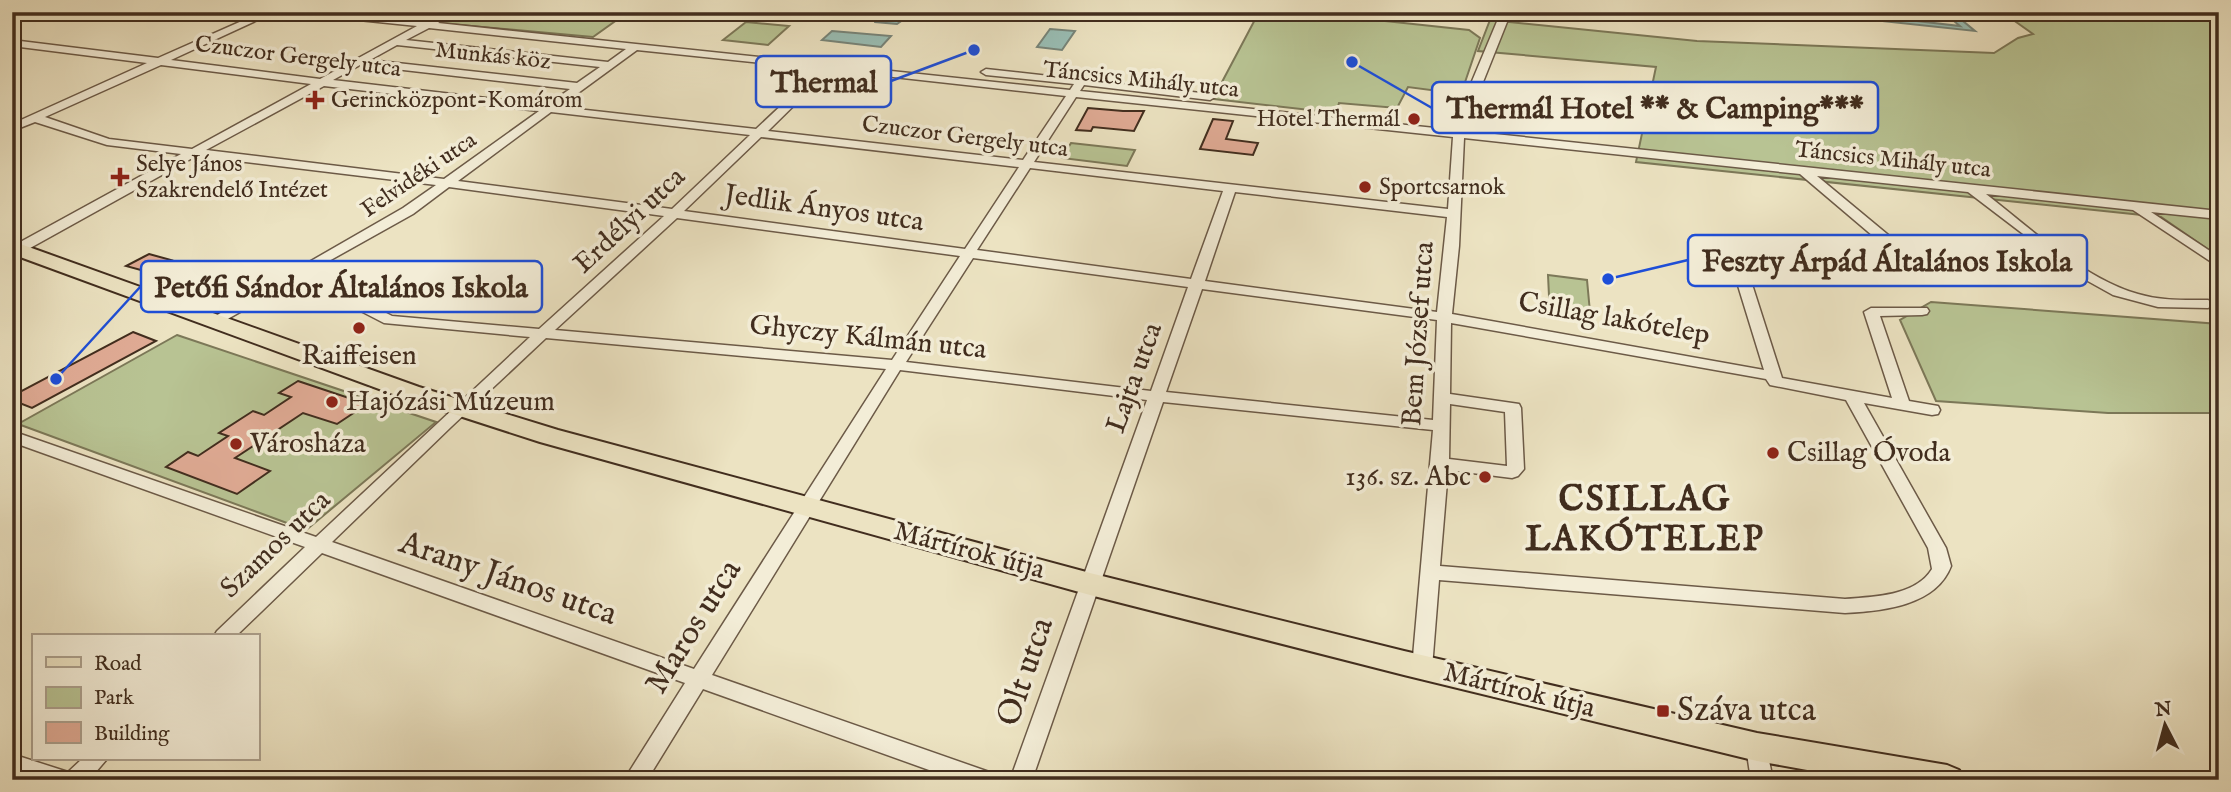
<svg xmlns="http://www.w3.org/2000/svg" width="2231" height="792" font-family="'IM FELL English',serif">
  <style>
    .green { fill: #b8c393; stroke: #7c7858; stroke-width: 2 }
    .water { fill: #99beb5; stroke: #768479; stroke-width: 2 }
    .building { fill: #e0ab95; stroke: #412d1e; stroke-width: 2 }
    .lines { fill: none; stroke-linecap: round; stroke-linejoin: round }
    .street-casing { stroke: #6c5a47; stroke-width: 3 }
    .primary-casing { stroke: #412d1e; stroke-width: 4 }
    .street { fill: #f3edd7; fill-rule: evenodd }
    .primary { fill: #ece3c2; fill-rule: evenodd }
    .poi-dot { fill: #8f2418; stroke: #f3edd7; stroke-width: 2.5 }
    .labels { text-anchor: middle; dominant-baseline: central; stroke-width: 7; stroke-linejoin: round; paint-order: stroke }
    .far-street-label { font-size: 23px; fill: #412d1e; stroke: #f3edd7 }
    .far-poi-label { font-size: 23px; fill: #412d1e; stroke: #f3edd7; text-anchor: start }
    .street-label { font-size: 28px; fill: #412d1e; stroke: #f3edd7 }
    .poi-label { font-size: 28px; fill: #412d1e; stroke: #f3edd7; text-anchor: start }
    .near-street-label { font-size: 33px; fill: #412d1e; stroke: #f3edd7 }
    .near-poi-label { font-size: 33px; fill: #412d1e; stroke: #f3edd7; text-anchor: start }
    .district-label { font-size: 35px; font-weight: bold; letter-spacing: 2px; fill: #412d1e; stroke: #f3edd7 }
    .leader { fill: none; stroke: #1d4ed8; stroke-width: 2.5 }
    .callout-dot { fill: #1d4ed8; stroke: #f3edd7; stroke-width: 2.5 }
    .callout { fill: #f3edd7; stroke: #1d4ed8; stroke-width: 2.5 }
    .callout-label { font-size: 30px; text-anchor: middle; font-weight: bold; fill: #412d1e }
  </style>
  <rect width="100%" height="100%" fill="#ece3c2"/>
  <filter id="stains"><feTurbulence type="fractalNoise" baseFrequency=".00286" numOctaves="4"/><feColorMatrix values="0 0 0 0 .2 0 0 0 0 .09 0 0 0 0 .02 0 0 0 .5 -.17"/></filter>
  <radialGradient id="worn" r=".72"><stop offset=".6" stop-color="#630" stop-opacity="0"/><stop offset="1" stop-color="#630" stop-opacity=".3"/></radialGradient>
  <g class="green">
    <polygon points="457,12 628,12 593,37 438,23"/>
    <polygon points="1259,12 1301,12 1469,30 1480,38 1461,94 1408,87 1397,108 1339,103 1336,113 1213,99"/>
    <polygon points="2002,12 2219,12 2219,257 2161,217 1636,162 1656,67 1478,51 1490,20 1697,41 1994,53 2018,38 2033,34"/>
    <polygon points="746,22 789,26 768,45 723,40"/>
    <polygon points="1071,143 1135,150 1127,166 1062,158"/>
    <polygon points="1548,275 1587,280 1591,323 1550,317"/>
    <polygon points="1931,302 2219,324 2219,413 2108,413 1936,401 1900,320"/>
    <polygon points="177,335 436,422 306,530 18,424"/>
  </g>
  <g class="water">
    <polygon points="849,12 904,12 910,15 897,24 875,22 874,19 842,19"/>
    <polygon points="1798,12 1840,12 1960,26 1943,12 1952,12 1975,31"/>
    <polygon points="1050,29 1075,31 1062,50 1037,47"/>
    <polygon points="832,31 891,36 881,47 822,40"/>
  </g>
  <g class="building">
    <polygon points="1088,108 1123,111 1144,111 1134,131 1093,127 1091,131 1076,130"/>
    <polygon points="1213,119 1233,121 1226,139 1258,143 1253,155 1200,149"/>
    <polygon points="149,254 171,260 148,272 126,266"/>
    <polygon points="133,332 156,341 32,408 12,400 12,396"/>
    <polygon points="298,381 367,404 337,424 303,413 235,458 270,471 237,494 166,467 188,452 198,456 228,436 219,433 253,411 264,415 291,397 279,393"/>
  </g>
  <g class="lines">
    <g class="street-casing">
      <g id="street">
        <path d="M262 12H275L171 60 320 79 417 26 310 15 305 12H339L426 21 442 12H455L438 23 1070 90 1074 84 986 75 981 72 986 69 1210 94 1215 97 1210 100 1084 85 1080 91 1454 130 1457 117 1501 12H1511L1469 117 1466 131 2219 211V219L2151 212 2219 257V267L2133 210 1986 194C2030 228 2084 279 2138 294 2161 301 2185 300 2208 300L2215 304 2208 308 2158 307 2113 295 2077 275 1968 192 1817 176 1916 258 1947 270 1997 279 1999 282 1997 285 1944 278 1906 264 1800 174 1464 138 1459 246 1452 314 1764 370 1728 253 1735 249 1742 253 1782 378 1892 398 1864 312 1871 308H1927L1929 311 1927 314 1922 315 1880 316 1909 401 1938 406 1940 410 1938 414 1932 415 1864 403 1946 548 1951 566C1936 606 1882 611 1845 613L1439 580 1432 668 1429 674 1422 676 1415 674 1412 668 1433 430 1163 402 1032 780H1010L1147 400 900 370 712 675 992 773 995 780H957L703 689 647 780H624L685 683 322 553 236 636H214L217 631 305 547 12 442V431L316 537 530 337 384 323 320 290 302 277 217 325 212 326 205 322 403 208 436 185 196 156 23 252H13V246L181 154 107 145 35 122 12 131V124L147 63 12 46V40L158 58ZM429 28 626 49 608 62 406 40ZM397 45 600 67 577 83 370 60ZM637 50 820 69 756 129 559 107ZM161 65 311 84 192 149 109 139 45 117ZM360 65 570 89 547 105 333 80ZM830 70 1066 96 1023 160 768 131ZM324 86 539 111 444 179 206 150ZM1076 97 1453 137 1448 209 1034 162ZM551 112 750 135 672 209 458 181ZM761 137 1019 167 965 249 684 211ZM1030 168 1223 191 1191 279 977 250ZM449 187 664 216 539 329 392 316 330 284 311 271 413 214ZM1235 192 1447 217 1437 312 1205 281ZM677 218 960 256 892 360 555 330ZM973 258 1188 287 1151 391 906 362ZM1202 289 1437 320 1433 420 1166 392ZM1451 323 1766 379 1770 385 1846 400 1928 548 1932 569C1916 596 1873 597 1845 599L1440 566 1448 470 1512 478 1518 476 1524 469 1521 408 1519 404 1450 394ZM546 338 886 369 694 669 332 542 452 426ZM1450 404 1505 412 1507 466 1449 459Z"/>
        <polygon points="1757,738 1765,741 1773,780 1751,780 1746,747 1749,741"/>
        <polygon points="12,754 68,772 82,759 107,759 89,780 35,780 12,772"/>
      </g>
    </g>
    <g class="primary-casing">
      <g id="primary">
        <polygon points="12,12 26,12 12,20"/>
        <polygon points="12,241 419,387 558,430 1090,573 1404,651 1757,733 1947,765 1959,770 1964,780 1863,780 1757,761 1404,675 1090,595 540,442 401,397 12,254"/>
      </g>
    </g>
    <use href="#street" class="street"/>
    <use href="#primary" class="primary"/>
  </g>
  <g class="poi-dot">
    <path d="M311.5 89.5h7v7h7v7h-7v7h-7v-7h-7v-7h7z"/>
    <circle cx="1414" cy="119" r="7"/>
    <path d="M116.5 166.5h7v7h7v7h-7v7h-7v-7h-7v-7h7z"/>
    <circle cx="1365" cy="187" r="7"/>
    <circle cx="359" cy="328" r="7"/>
    <circle cx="332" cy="402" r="7"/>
    <circle cx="236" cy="444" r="7"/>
    <circle cx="1773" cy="453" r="7"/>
    <circle cx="1485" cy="477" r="7"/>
    <rect x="1656" y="704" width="14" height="14" rx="3.5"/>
  </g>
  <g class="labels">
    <g class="far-street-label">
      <text transform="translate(493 56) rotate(6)">Munkás köz</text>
      <text transform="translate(298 57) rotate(7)">Czuczor Gergely utca</text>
      <text transform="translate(1141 80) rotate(6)">Táncsics Mihály utca</text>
      <text transform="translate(965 137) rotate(7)">Czuczor Gergely utca</text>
      <text transform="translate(1893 160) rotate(6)">Táncsics Mihály utca</text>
      <text transform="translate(419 175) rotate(-34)">Felvidéki utca</text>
    </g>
    <g class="far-poi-label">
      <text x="331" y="100">Gerincközpont-Komárom</text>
      <text x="1400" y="119" text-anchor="end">Hotel Thermál</text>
      <text x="136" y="164">Selye János<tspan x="136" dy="26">Szakrendelő Intézet</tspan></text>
      <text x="1379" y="187">Sportcsarnok</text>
    </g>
    <g class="street-label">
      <text transform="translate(824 209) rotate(8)">Jedlik Ányos utca</text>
      <text transform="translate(630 221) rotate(-43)">Erdélyi utca</text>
      <text transform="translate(1614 319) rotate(10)">Csillag lakótelep</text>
      <text transform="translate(1419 334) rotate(-86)">Bem József utca</text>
      <text transform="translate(868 338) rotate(6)">Ghyczy Kálmán utca</text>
      <text transform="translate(1135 378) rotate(-70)">Lajta utca</text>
      <text transform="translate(276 545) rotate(-44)">Szamos utca</text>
      <text transform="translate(969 551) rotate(15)">Mártírok útja</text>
      <text transform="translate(1519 691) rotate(14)">Mártírok útja</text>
    </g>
    <g class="poi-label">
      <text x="359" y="356" text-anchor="middle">Raiffeisen</text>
      <text x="346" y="402">Hajózási Múzeum</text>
      <text x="250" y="444">Városháza</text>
      <text x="1787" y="453">Csillag Óvoda</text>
      <text x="1471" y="477" text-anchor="end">136. sz. Abc</text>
    </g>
    <g class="near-street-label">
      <text transform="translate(508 579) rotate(19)">Arany János utca</text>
      <text transform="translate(694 627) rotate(-58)">Maros utca</text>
      <text transform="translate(1026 672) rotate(-71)">Olt utca</text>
    </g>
    <g class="near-poi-label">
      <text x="1677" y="711">Száva utca</text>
    </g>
    <g class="district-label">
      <text x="1645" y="500">CSILLAG<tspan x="1645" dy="40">LAKÓTELEP</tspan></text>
    </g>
  </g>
  <path class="leader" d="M974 50L891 81M1352 62L1432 108M1608 279L1688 260M56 379L141 286"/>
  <g class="callout-dot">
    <circle cx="974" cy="50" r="7"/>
    <circle cx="1352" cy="62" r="7"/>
    <circle cx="1608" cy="279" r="7"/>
    <circle cx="56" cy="379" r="7"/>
  </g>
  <g class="callout">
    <rect x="756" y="56" width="135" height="51" rx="7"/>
    <rect x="1432" y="82" width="446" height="51" rx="7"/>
    <rect x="1688" y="235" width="399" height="51" rx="7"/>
    <rect x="141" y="261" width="401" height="51" rx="7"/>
  </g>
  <g class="callout-label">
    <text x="824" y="92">Thermal</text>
    <text x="1655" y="118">Thermál Hotel ** &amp; Camping***</text>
    <text x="1887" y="271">Feszty Árpád Általános Iskola</text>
    <text x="341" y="297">Petőfi Sándor Általános Iskola</text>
  </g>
  <rect width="2231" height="792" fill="none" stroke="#ece3c2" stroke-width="42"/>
  <rect x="14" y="14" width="2203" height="764" fill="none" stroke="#412d1e" stroke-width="3.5"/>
  <rect x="21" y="21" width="2189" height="750" fill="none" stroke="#412d1e" stroke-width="2"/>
  <rect x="32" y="634" width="228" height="126" fill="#f3edd7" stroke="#aca08d" stroke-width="2"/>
  <rect x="46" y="657" width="35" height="10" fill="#ece3c2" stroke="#aca08d" stroke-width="2"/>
  <text x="94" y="670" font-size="21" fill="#412d1e">Road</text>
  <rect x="46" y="687" width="35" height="21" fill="#b8c393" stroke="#aca08d" stroke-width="2"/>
  <text x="94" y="704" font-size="21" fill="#412d1e">Park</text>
  <rect x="46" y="722" width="35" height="21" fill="#e0ab95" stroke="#aca08d" stroke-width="2"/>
  <text x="94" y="740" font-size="21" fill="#412d1e">Building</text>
  <g transform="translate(2165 725) rotate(354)" stroke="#f3edd7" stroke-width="5" paint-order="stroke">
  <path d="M0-5L12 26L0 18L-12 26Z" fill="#412d1e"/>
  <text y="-10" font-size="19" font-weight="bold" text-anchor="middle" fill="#412d1e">N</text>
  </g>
  <rect width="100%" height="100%" filter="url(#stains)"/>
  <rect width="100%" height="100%" fill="url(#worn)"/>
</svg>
